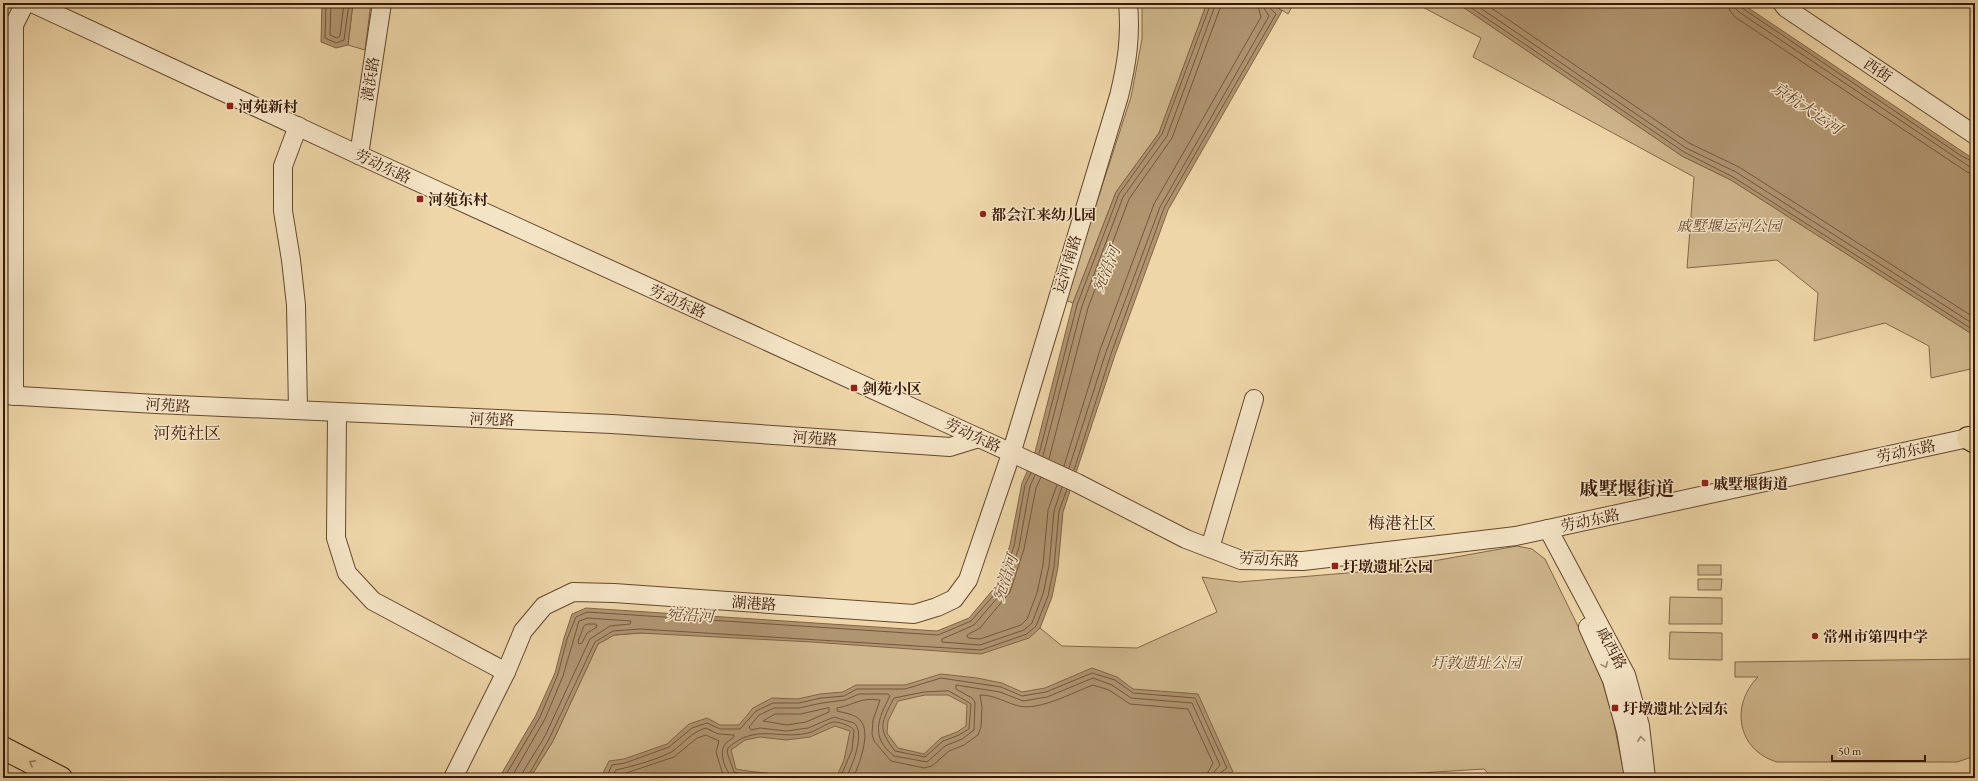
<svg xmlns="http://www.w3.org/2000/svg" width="1978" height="781" font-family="'EB Garamond','Noto Serif SC',serif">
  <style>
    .green { fill: #cfb68c; stroke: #836649 }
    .water { fill: #b09571; stroke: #806346; fill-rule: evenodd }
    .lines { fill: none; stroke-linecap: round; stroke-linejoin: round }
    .shore { stroke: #74563c; stroke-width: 1 }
    .minor-casing { stroke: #65472e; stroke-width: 20 }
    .major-casing { stroke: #371706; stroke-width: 24 }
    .minor { stroke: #f4e4c6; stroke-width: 18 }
    .major { stroke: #eed6a8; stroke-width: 22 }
    .oneway { stroke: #9f8870 }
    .oneway2 { stroke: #9c805f }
    .poi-dot { fill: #8f2418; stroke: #f4e4c6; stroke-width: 1.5 }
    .labels { text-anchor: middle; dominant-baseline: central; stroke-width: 3; stroke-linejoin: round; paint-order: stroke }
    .street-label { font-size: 15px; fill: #371706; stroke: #f4e4c6 }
    .poi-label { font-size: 15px; font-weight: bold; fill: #371706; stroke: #f4e4c6; text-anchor: start }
    .park-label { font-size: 15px; font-style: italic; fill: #65472e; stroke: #f4e4c6 }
    .water-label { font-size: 16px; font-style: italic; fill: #674931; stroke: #f4e4c6 }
    .quarter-label { font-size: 17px; fill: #371706; stroke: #f4e4c6 }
    .district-label { font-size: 19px; font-weight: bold; fill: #371706; stroke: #f4e4c6 }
  </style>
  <rect width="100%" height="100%" fill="#eed6a8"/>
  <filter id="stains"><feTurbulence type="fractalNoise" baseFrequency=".005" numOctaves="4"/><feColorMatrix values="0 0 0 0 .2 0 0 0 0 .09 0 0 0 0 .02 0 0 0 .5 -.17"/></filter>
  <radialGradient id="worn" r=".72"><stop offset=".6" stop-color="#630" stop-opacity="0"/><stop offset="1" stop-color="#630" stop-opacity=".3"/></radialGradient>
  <g class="green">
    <polygon points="353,3 371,3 365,50 348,45"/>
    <polygon points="1142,3 1207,3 1159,133 1116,192 1073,303 1065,300 1131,97 1142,39"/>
    <polygon points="1271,3 1294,3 1288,14"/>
    <polygon points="1415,3 1457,3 1682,156 1731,180 1975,336 1975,368 1931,378 1929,346 1885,323 1814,341 1818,293 1777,260 1687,268 1694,177 1473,57 1481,38"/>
    <polygon points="1517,546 1532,549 1545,559 1599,669 1613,719 1625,778 1492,778 1484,769 1339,778 530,778 553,741 598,644 614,635 640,633 982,637 1014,599 1040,628 1062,646 1137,648 1217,612 1202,577 1239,582 1383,570"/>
    <rect x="1698" y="565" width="23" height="10"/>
    <polygon points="1698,579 1722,579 1721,590 1698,590"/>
    <polygon points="1670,597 1722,598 1722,624 1669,624"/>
    <polygon points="1670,632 1722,633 1722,660 1669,659"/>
    <path d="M1975 659V756L1957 762H1777C1737 750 1730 705 1758 677H1735V662Z"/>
  </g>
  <g class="water">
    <polygon points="322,3 353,3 348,45 336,48 321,42"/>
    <polygon points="1207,3 1271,3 1282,11 1168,210 1115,355 1063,512 1058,567 1052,597 1040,628 1029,638 981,654 812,642 640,633 614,635 598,644 553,741 530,778 499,778 536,715 555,673 564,638 572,614 586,608 937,631 969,618 997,585 1010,545 1022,483 1034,456 1073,303 1116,192 1159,133"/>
    <polygon points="1457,3 1741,3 1975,160 1975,336 1731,180 1682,156"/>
    <path d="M1092 668 1117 677 1133 689 1198 694 1233 772 1218 778H836L844 760 850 731 835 726 810 737 786 740 760 737 745 740 731 750 736 769C754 773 774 772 790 778H602V775L609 761 624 759 667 744 689 724 707 718 720 725H739L753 708 772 698 798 699 820 694 843 692 856 685H905L941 674 977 678 1002 683 1022 692 1045 688ZM925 695H948L967 705 966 726 957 732 941 738 924 754 898 748 887 733 888 721 898 701Z"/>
  </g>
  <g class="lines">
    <g class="shore">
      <polyline points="326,3 325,38 336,43 344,40 349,3"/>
      <polyline points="331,3 330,35 337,38 340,36 344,3"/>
      <polyline points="1464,3 1684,152 1733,177 1975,331"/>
      <polyline points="1473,3 1686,148 1736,172 1975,325"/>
      <polyline points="1484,3 1689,143 1739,167 1975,318"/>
      <polyline points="1728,3 1730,11 1735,17 1955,164 1967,172 1975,174"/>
      <polyline points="1734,3 1735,8 1739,12 1958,159 1970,167 1975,168"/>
      <polyline points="1739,3 1742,8 1960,155 1975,163"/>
      <polyline points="1039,454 1077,305 1119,194 1162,134 1211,3"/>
      <polyline points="1043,456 1082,306 1123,197 1167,136 1216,3"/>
      <polyline points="1049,459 1088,308 1129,199 1172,138 1222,3"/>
      <polyline points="1064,466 1100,350 1154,204 1261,17 1257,3"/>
      <polyline points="1069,468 1106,352 1160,207 1269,16 1264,8 1263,3"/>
      <polyline points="1074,470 1111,354 1164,208 1276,14 1269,7 1268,3"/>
      <polyline points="1035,475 1030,486 1019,547 1005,589 974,625 942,639 942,642 980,645 1024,630 1032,623 1043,594 1049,566 1054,511 1062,487"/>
      <polyline points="1041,477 1036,488 1024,549 1010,592 980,628 967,635 968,638 980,639 1021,625 1027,619 1037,593 1043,565 1048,510 1057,485"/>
      <polygon points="588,624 596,624 597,627 587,633 582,643 579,644 578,641 584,626"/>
      <path d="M949 691 971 704 969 729 959 735 943 741 925 757 895 751C877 728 881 723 894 698L924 692Z"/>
      <polygon points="829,708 829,712 806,722 787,725 763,721 775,714 800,714"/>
      <polyline points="504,778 540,717 558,674 567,639 576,617 587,612 938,635 971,621 1000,588 1014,546 1025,485 1031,473"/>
      <polyline points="511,778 545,719 563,676 579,621 588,618 631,621 630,624 610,626 590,639 545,736 523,772 522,778"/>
      <polyline points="527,778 549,739 595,642 613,631 640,629 981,650 1027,634 1036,626 1048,596 1054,567 1059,511 1067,489"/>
      <polyline points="606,778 612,765 625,763 669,747 692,728 707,723 720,729 740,729 756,711 773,703 799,703 821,698 844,696 857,689 905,689 941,678 1001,687 1022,696 1046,692 1092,673 1115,680 1133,693 1195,698 1227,768 1219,774 1218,778"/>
      <path d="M611 778 616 770C630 767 660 759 673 751 685 742 690 733 706 728L718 734 734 735V737C730 740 726 742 724 746 719 754 726 775 735 778"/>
      <polyline points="617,778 620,775 674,757 697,738 706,735 719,741 716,752 724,778"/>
      <path d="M773 778 758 777 734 772 727 752 728 748C756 723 777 740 808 733 817 731 826 723 834 722 840 722 851 726 854 730L852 750 840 778"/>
      <path d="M846 778C852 766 866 733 854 723L834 717 808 728 786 731 760 728 751 730 749 727 759 715 774 708H799L822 703 845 700 859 694H888L890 696C878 719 870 737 894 756L927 762 945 746 962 739 974 730 975 702 972 698 956 689V685L1000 692 1023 701 1047 697 1093 678 1112 685 1131 698 1192 703 1220 765 1214 772 1213 778"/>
      <path d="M853 778C859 765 872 732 860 720 855 714 844 713 837 711V708C854 705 860 697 880 700L873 720 872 734 874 741 891 761 924 768 932 766 949 751 964 745 978 735 981 727 982 707 980 695C995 695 1006 703 1019 706 1039 711 1074 692 1093 685L1109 690 1130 704 1188 709 1213 763 1208 772 1207 778"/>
    </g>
    <g class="minor-casing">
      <g id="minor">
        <polyline points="32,3 359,155 979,438 1077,483 1186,539 1241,560 1303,561 1516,536 1968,438"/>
        <polyline points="1782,3 1786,8 1975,135"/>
        <polyline points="298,126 283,166 283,211 291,260 296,305 298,410"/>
        <polyline points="359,155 382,3"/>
        <polyline points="3,395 156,404 612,424 950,447 979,438"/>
        <polyline points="14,396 14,25 25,3"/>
        <polyline points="337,412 336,538 347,573 373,601 506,672"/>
        <polyline points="1548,529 1626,675 1640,726 1646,778"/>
        <polyline points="1210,548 1254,399"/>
        <polyline points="1588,627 1612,680 1626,731 1634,778"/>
        <path d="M453 778 506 672 523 631 544 606 573 592 614 593 914 614 937 607 954 599 968 580 1011 454 1119 96C1127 63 1131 37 1128 3"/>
      </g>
    </g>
    <g class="major-casing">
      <g id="major">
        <polyline points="1968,438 1975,442"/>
        <polyline points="3,748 61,778"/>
      </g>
    </g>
    <use href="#minor" class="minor"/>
    <use href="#major" class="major"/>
  </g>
  <defs><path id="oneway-chevron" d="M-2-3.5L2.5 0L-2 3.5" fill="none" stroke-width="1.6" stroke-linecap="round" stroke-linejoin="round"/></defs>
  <g class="oneway">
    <use href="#oneway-chevron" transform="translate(1605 665) rotate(66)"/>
    <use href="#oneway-chevron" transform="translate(1641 739) rotate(-97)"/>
  </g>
  <use class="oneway2" href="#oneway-chevron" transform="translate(32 763) rotate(-153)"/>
  <g class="poi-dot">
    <rect x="226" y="102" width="8" height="8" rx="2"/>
    <rect x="416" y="195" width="8" height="8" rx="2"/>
    <circle cx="983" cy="214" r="4"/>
    <rect x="850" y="384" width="8" height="8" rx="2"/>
    <rect x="1701" y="479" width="8" height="8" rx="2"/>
    <rect x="1331" y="562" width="8" height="8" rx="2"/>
    <circle cx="1815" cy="636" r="4"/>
    <rect x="1611" y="704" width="8" height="8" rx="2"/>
  </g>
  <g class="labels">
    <g class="street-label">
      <text transform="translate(1878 70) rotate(34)">西街</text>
      <text transform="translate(370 79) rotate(-81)">潢浜路</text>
      <text transform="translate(383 166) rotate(25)">劳动东路</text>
      <text transform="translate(1067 264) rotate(-73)">运河南路</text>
      <text transform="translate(678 301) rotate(24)">劳动东路</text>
      <text transform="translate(168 405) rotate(3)">河苑路</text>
      <text transform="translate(492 419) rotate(2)">河苑路</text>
      <text transform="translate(973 435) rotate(25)">劳动东路</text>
      <text transform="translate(815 438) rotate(4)">河苑路</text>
      <text transform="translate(1906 451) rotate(-12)">劳动东路</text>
      <text transform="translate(1590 520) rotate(-12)">劳动东路</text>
      <text transform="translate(1269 559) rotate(3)">劳动东路</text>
      <text transform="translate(754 603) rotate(4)">湖港路</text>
      <text transform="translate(1612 648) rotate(62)">戚西路</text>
    </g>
    <g class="poi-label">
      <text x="238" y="106">河苑新村</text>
      <text x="428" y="199">河苑东村</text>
      <text x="991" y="214">都会江来幼儿园</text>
      <text x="862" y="388">剑苑小区</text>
      <text x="1713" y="483">戚墅堰街道</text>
      <text x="1343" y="566">圩墩遗址公园</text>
      <text x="1823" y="636">常州市第四中学</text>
      <text x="1623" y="708">圩墩遗址公园东</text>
    </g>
    <g class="park-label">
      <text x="1729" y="225">戚墅堰运河公园</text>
      <text x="1476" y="662">圩敦遗址公园</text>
    </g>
    <g class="water-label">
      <text transform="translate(1807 108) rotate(34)">京杭大运河</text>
      <text transform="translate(1106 269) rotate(-67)">宛沿河</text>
      <text transform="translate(1005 578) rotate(-71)">宛沿河</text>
      <text transform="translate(690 615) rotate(3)">宛沿河</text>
    </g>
    <g class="quarter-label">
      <text x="187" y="433">河苑社区</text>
      <text x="1402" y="523">梅港社区</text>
    </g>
    <g class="district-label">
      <text x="1627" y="488">戚墅堰街道</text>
    </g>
  </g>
  <rect width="1978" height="781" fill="none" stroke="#eed6a8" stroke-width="16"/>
  <rect x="4" y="4" width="1970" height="773" fill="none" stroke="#371706" stroke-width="2"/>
  <rect x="8" y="8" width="1962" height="765" fill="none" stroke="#371706"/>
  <path d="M1832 755v6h93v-6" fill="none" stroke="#371706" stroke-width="2"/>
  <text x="1838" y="755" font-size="12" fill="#371706" stroke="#f4e4c6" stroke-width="3" paint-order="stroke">50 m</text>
  <rect width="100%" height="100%" filter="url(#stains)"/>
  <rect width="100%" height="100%" fill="url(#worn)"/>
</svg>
